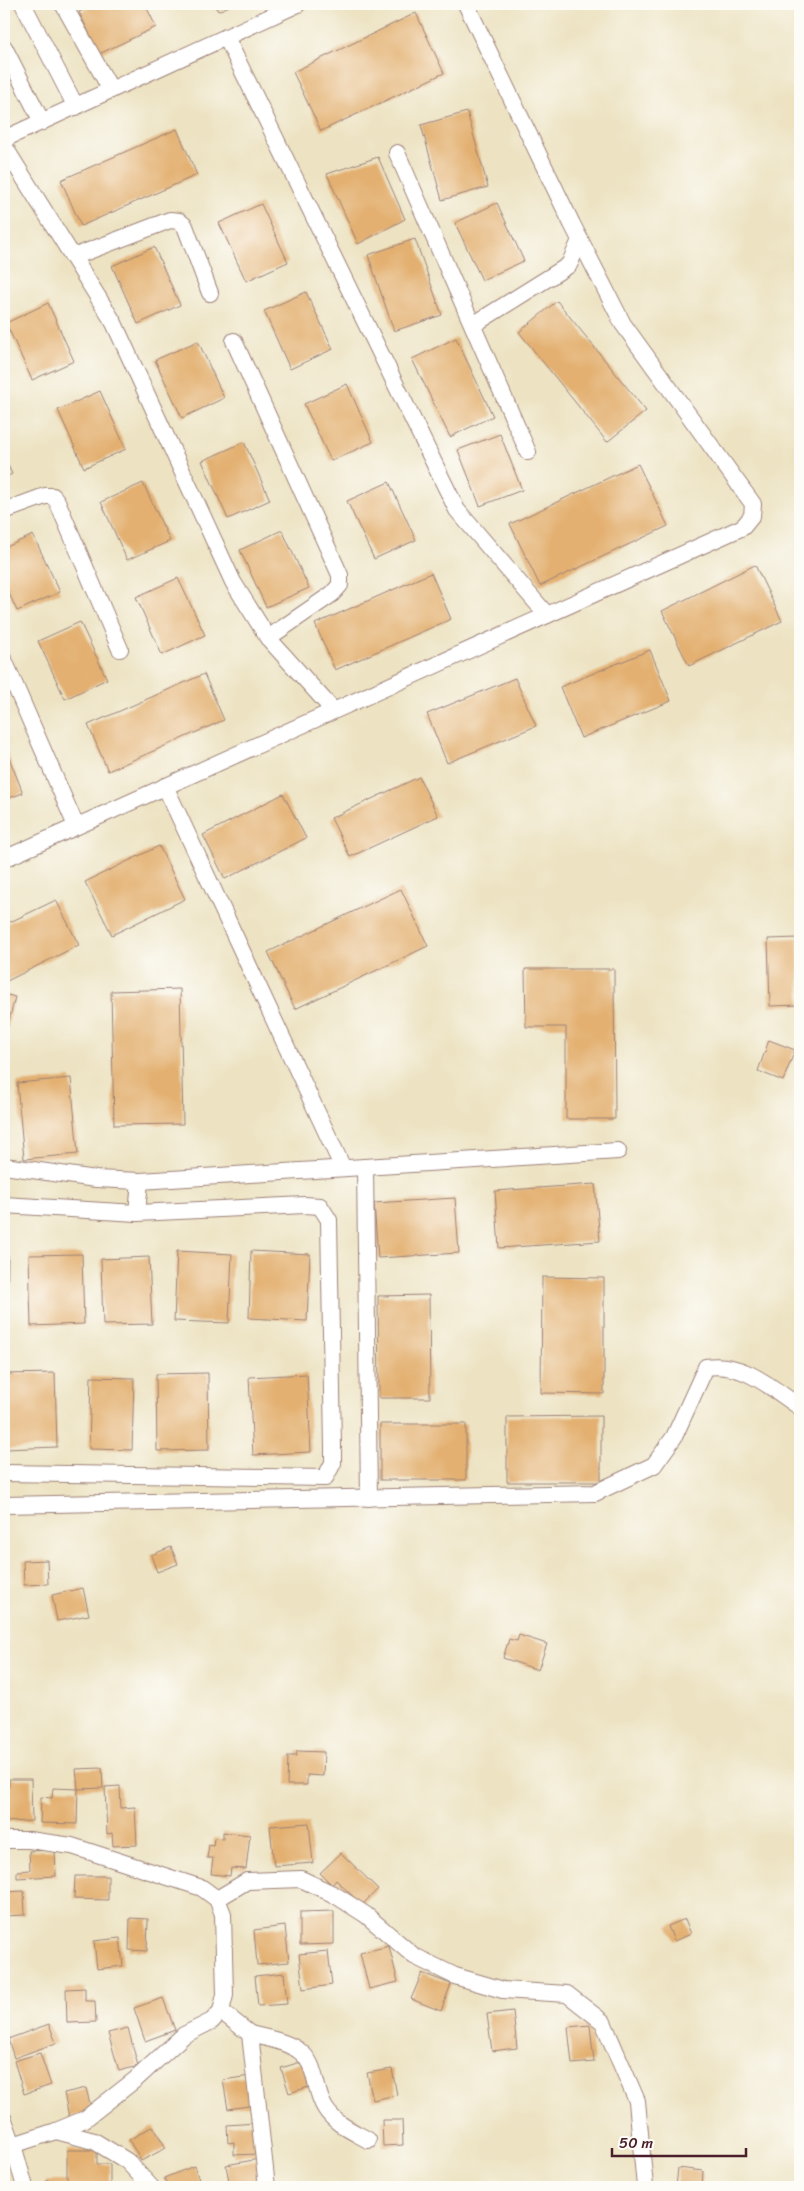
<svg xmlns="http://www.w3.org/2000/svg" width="804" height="2191" font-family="Sriracha,sans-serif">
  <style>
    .building { fill: #e3b071 }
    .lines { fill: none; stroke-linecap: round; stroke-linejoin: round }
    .street-casing { stroke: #9c8177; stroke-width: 18 }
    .street { stroke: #fff; stroke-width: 16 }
  </style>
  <rect width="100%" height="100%" fill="#fdfcf7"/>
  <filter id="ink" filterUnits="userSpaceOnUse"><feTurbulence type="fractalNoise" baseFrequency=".02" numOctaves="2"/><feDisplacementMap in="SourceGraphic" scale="10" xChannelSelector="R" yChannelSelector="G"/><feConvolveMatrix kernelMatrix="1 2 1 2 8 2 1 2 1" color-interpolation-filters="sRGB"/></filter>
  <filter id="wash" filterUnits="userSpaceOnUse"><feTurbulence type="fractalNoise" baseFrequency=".0096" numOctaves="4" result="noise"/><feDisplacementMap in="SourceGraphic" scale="20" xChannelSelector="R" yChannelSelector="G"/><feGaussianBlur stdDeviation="1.12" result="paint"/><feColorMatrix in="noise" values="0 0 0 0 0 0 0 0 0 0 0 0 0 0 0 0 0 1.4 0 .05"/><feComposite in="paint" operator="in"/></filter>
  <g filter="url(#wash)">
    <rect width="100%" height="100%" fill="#ede3c3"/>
    <g id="blocks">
      <g class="building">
        <polygon points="97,4 145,4 156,27 99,54 79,12"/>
        <polygon points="214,4 234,4 218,11"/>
        <polygon points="416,13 444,73 321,131 293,72"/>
        <polygon points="467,112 488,187 442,200 421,125"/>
        <polygon points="177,129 197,175 81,226 61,180"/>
        <polygon points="378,157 405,219 358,244 327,174"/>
        <polygon points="497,203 524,261 482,280 455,223"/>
        <polygon points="261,204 288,262 246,281 219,223"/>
        <polygon points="415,239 442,315 394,331 368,255"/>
        <polygon points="154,247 180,305 138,324 112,266"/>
        <polygon points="306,292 333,349 290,369 264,311"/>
        <polygon points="557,301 646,411 607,442 519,332"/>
        <polygon points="48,303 74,361 32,380 6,323"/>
        <polygon points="456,338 493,416 450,437 412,359"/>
        <polygon points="198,341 224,398 182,418 155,360"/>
        <polygon points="347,384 373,442 331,461 304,404"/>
        <polygon points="100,391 126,449 84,468 58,410"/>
        <polygon points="500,434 522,490 480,506 458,450"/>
        <polygon points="244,442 270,500 228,519 202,461"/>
        <polygon points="4,457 12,474 4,478"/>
        <polygon points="638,464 668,526 540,586 510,524"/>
        <polygon points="389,482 416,540 374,559 347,501"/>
        <polygon points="143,483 170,541 127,560 101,502"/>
        <polygon points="282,530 309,588 266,607 240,550"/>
        <polygon points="33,535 60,592 17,611 4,582 4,548"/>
        <polygon points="755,565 782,621 689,666 662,611"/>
        <polygon points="431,573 451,619 335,670 315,624"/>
        <polygon points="178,578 205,635 162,655 136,597"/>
        <polygon points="80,622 107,679 65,699 38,641"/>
        <polygon points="650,650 671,701 581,738 560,687"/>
        <polygon points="204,674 224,720 108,771 88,725"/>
        <polygon points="515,678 536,726 447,763 427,714"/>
        <polygon points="4,745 23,793 4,800"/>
        <polygon points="419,777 438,816 350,857 331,818"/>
        <polygon points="283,794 306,838 225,879 203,835"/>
        <polygon points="159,846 185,899 112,935 85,882"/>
        <polygon points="401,889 428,946 295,1009 268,952"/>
        <polygon points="56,900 79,945 7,981 4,975 4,925"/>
        <polygon points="798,938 800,1005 770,1006 768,939"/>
        <polygon points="525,969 614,969 615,1119 566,1119 566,1027 526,1027"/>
        <polygon points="180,989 183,1124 114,1125 111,991"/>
        <polygon points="4,994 15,997 4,1041"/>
        <polygon points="769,1040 795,1050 783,1081 758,1071"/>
        <polygon points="71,1078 78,1154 24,1159 17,1083"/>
        <polygon points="595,1184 600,1241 499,1248 495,1191"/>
        <polygon points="455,1198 459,1253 378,1258 374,1203"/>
        <polygon points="177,1251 232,1254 229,1323 174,1321"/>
        <polygon points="251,1251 310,1254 307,1321 249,1318"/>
        <polygon points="4,1254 8,1255 7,1315 4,1315"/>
        <polygon points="82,1254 84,1324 31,1326 29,1255"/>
        <polygon points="149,1257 152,1324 103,1325 101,1259"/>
        <polygon points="542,1277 604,1278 604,1394 541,1393"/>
        <polygon points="429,1295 430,1398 379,1398 378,1296"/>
        <polygon points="55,1373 57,1447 5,1449 4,1374"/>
        <polygon points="208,1373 209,1450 157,1451 156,1374"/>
        <polygon points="307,1374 311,1452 253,1455 249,1377"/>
        <polygon points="91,1377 134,1378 132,1450 89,1449"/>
        <polygon points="601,1416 601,1482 507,1482 507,1417"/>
        <rect x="380" y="1424" width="86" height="56"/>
        <polygon points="171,1547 178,1564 157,1572 151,1555"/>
        <polygon points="47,1560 48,1584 24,1585 23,1561"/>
        <polygon points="83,1588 89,1615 57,1621 52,1595"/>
        <polygon points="519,1635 547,1644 538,1670 503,1658 509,1639 517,1641"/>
        <polygon points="297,1751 324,1752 323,1776 307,1775 307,1785 287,1785 288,1756 296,1756"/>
        <polygon points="102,1768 103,1788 78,1789 76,1769"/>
        <polygon points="9,1779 31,1779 32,1821 4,1822 4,1787 9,1787"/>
        <polygon points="120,1786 121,1808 135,1807 137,1845 113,1846 112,1833 107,1834 105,1787"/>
        <polygon points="53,1788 78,1789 77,1824 40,1823 41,1797 52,1798"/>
        <polygon points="309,1823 313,1863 274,1866 270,1826"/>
        <polygon points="223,1832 250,1835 246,1869 231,1868 230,1876 211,1874 213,1858 207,1858 209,1845 213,1846 214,1838 223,1839"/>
        <polygon points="55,1850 56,1876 17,1878 17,1871 30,1870 29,1851"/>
        <polygon points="341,1853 378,1889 362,1905 336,1880 332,1885 320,1873"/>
        <polygon points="75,1876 108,1876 108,1900 74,1899"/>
        <polygon points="24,1891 25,1915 4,1916 4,1892"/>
        <polygon points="334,1911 334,1944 300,1945 300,1912"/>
        <polygon points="130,1918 148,1919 147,1951 129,1950"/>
        <polygon points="685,1919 691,1934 674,1941 668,1926"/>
        <polygon points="285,1926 289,1962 257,1965 254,1930"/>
        <polygon points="120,1938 123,1966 97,1969 94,1941"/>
        <polygon points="389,1946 398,1982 369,1989 360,1953"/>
        <polygon points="328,1951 332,1985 303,1989 299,1954"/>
        <polygon points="284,1973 287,2004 258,2006 255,1976"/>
        <polygon points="422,1973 451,1984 441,2011 411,1999"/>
        <polygon points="85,1988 85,2001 95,2001 96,2022 67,2023 66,1989"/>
        <polygon points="163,1998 175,2030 145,2041 134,2008"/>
        <polygon points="513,2011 517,2048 492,2051 487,2014"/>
        <polygon points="49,2024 56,2043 14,2058 8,2039"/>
        <polygon points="590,2025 594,2062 572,2064 568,2027"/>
        <polygon points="128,2028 138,2066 119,2071 108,2033"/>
        <polygon points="40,2053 51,2085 24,2094 14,2061"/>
        <polygon points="304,2061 312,2086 289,2093 281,2068"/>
        <polygon points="392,2069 397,2095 373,2100 367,2073"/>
        <polygon points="250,2076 255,2105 228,2109 223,2080"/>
        <polygon points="86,2088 92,2112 69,2117 64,2093"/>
        <polygon points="382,2120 402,2120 403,2145 383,2146"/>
        <polygon points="256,2123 257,2154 234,2155 234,2142 228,2143 227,2125"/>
        <polygon points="153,2126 166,2148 141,2161 129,2140"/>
        <polygon points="67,2150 97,2150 97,2164 110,2164 110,2187 46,2187 46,2181 67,2181"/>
        <polygon points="259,2159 264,2187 251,2187 250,2185 230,2187 226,2165"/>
        <polygon points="194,2166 202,2187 168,2187 164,2178"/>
        <polygon points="678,2168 703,2171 702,2187 676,2187"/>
      </g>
    </g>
  </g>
  <g filter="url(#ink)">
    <use href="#blocks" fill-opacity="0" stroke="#9c8177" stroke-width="1"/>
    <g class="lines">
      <g class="street-casing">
        <g id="street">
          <polyline points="23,4 76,107"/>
          <polyline points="63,4 111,90"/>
          <polyline points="226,37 457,510 547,615"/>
          <polyline points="4,47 42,122"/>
          <polyline points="4,139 298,4"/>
          <polyline points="4,146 114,323 233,582 268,638 333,710"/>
          <polyline points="397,153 528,452"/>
          <polyline points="73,257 170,220 179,221 185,226 210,293"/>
          <polyline points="473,325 569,265 580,240"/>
          <polyline points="234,341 340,575 340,585 332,594 268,638"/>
          <polyline points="4,511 45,496 53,496 57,501 120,649"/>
          <polyline points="4,660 76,826"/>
          <polyline points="165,786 343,1168"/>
          <polyline points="4,859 743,527 752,516 753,504 623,324 572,224 466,4"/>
          <polyline points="4,1166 96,1179 140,1181 618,1151"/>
          <polyline points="365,1167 369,1498"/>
          <polyline points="4,1205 137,1213 305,1205 320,1206 329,1220 333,1447 333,1463 325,1478 4,1473"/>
          <polyline points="137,1213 140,1181"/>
          <path d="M4 1505 595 1493 654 1465 674 1437 706 1367C743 1361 771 1388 800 1407"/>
          <polyline points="4,1840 29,1840 72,1846 202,1888 217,1899 223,1914 225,1995 221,2011 212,2021 184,2035 136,2079 85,2119 56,2131 13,2145 4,2120"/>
          <polyline points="217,1899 247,1881 301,1879 335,1895 366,1915 414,1956 455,1976 503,1990 567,1994 603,2022 637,2101 645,2187"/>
          <polyline points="221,2011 250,2034 267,2187"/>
          <path d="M250 2034C265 2038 285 2041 298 2050 318 2063 313 2089 325 2108 335 2124 352 2131 368 2140"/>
          <polyline points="56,2131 94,2141 127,2161 151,2187"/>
          <polyline points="13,2145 25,2187"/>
        </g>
      </g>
      <use href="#street" class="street"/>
    </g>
  </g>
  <rect width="804" height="2191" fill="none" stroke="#fdfcf7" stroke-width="20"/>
  <path d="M612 2148v8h134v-8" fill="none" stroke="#4a1f2b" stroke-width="2.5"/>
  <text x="619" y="2148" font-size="15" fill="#4a1f2b" stroke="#fdfcf7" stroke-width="4" paint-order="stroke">50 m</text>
</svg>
